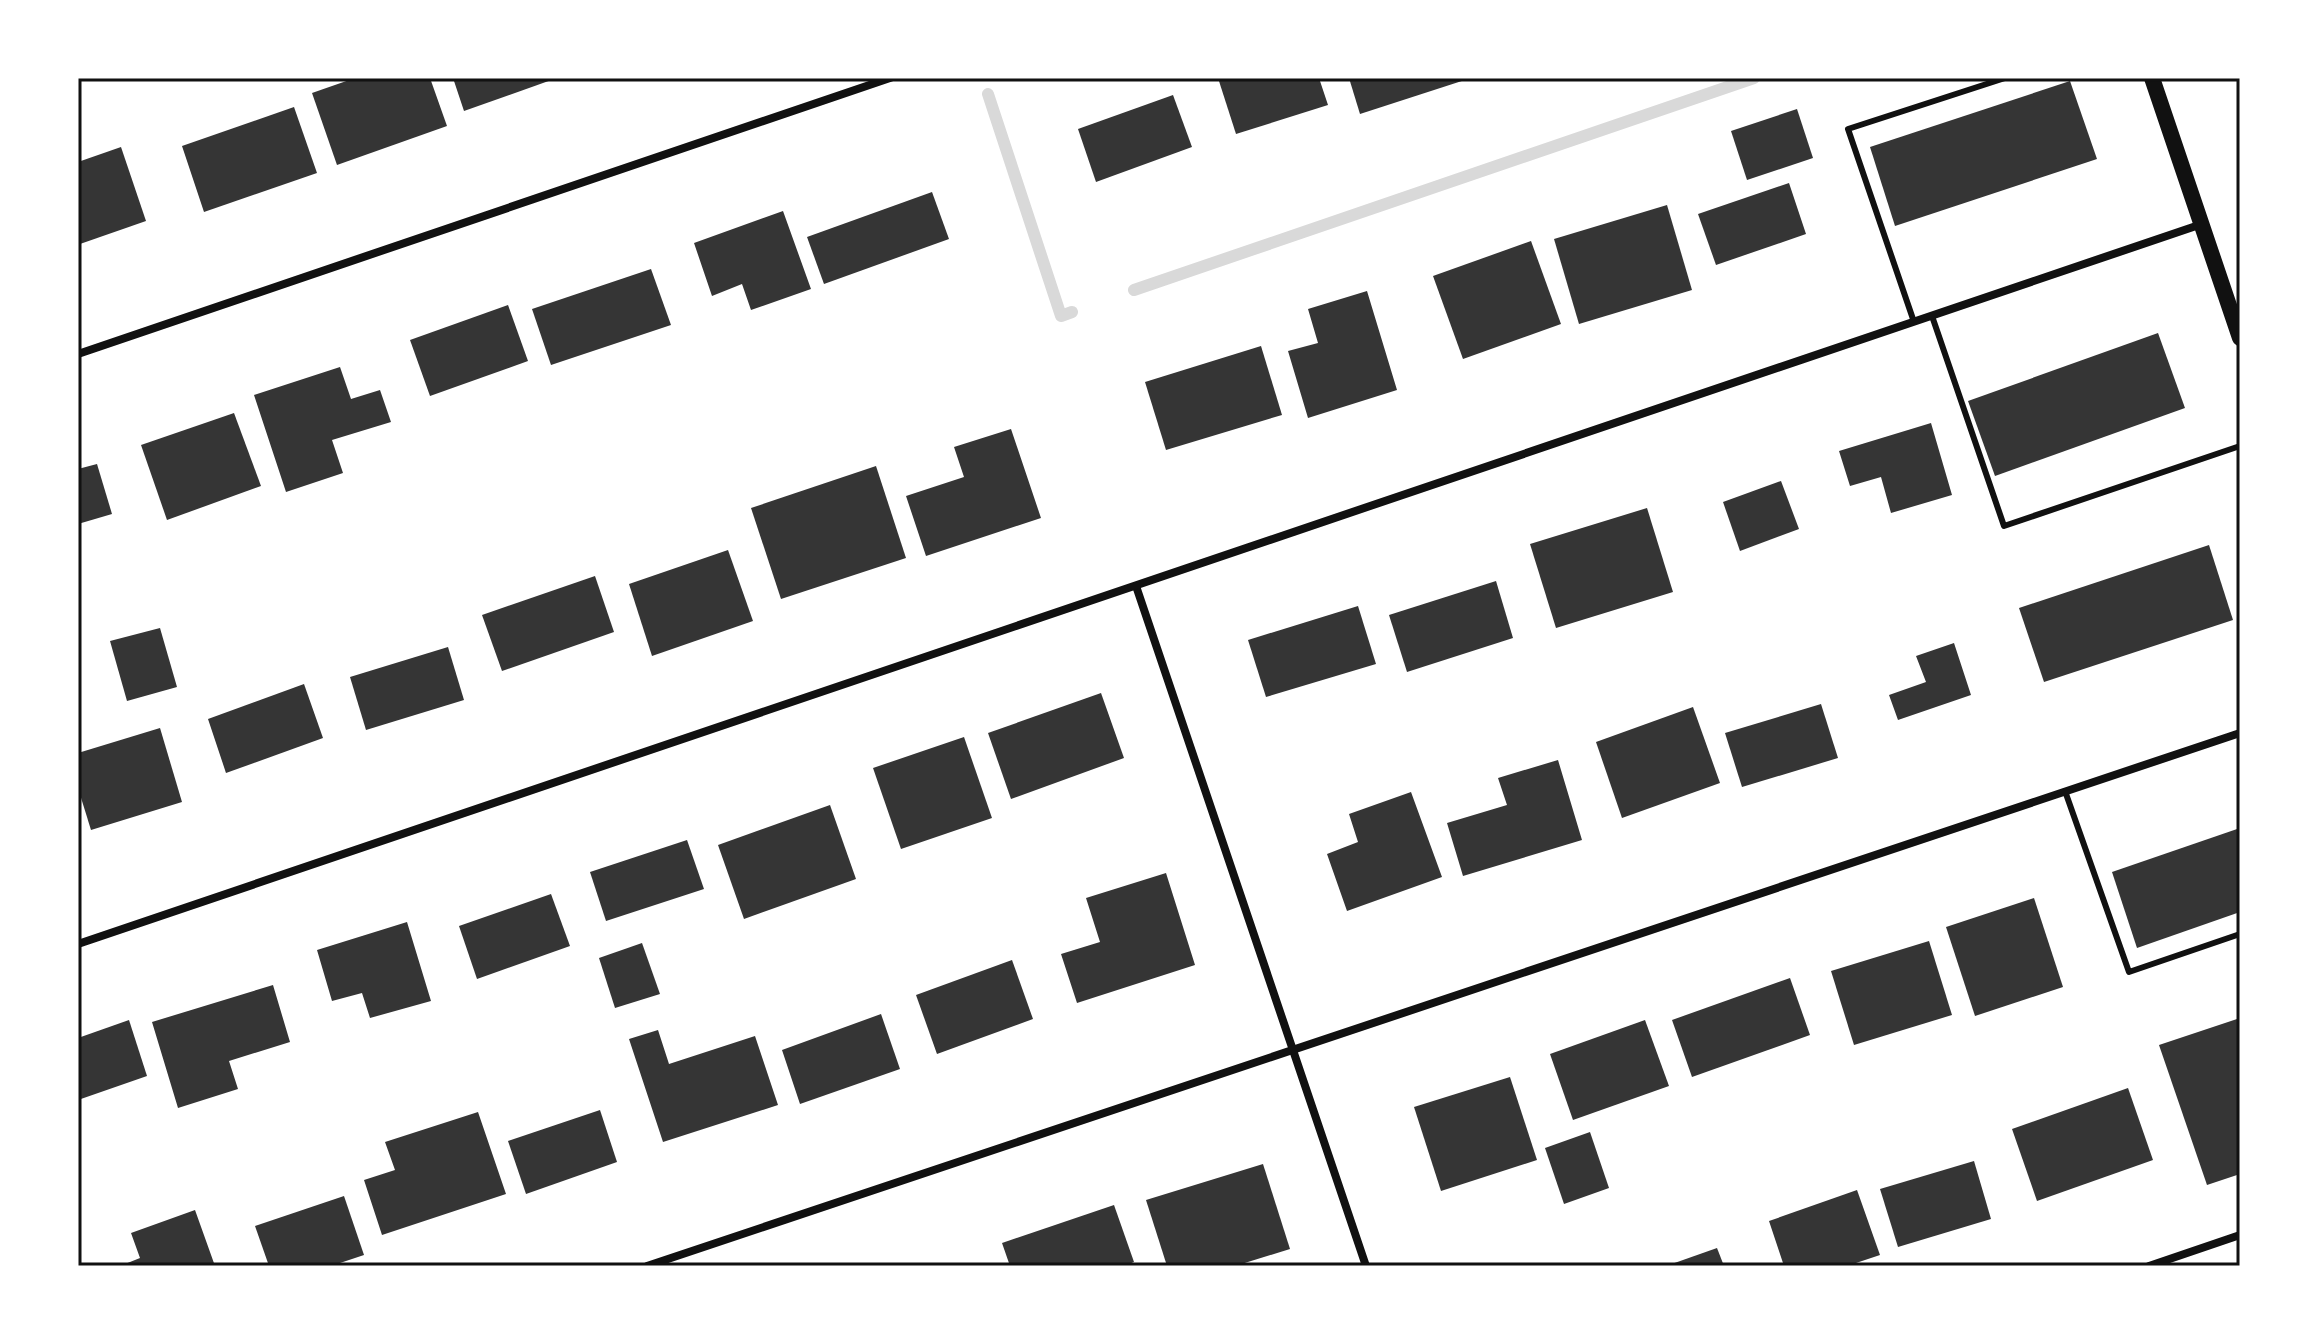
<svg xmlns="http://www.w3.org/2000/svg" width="2318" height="1344" font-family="'Archivo Narrow',sans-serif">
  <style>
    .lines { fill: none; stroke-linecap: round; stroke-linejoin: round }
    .stream { stroke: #d9d9d9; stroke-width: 12 }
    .building { fill: #353535 }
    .service { stroke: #111; stroke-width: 6 }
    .minor { stroke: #111; stroke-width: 8 }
    .secondary { stroke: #111; stroke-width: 16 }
    .neatline { fill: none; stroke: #111; stroke-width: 3 }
  </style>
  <rect width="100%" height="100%" fill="#fff"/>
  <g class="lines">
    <g class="stream">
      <polyline points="988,94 1061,316 1072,312"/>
      <polyline points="1134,290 1754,78"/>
    </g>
  </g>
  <g class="building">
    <polygon points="355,78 430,78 447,126 337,165 312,93"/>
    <polygon points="453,78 557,78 464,111"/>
    <polygon points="1218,78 1319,78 1328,105 1236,134"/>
    <polygon points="1349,78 1468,78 1468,79 1360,114"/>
    <polygon points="2070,81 2097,159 1895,226 1870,147"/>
    <polygon points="1173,95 1192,147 1096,182 1078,129"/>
    <polygon points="294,107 317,173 204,212 182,146"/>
    <polygon points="1797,109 1813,158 1747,180 1731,131"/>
    <polygon points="121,147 146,221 80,244 78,162"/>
    <polygon points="1789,183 1806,234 1716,265 1698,214"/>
    <polygon points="932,192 949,239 824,284 807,237"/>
    <polygon points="1667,205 1692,290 1579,324 1554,239"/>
    <polygon points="783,211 811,289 751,310 742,284 712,296 694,243"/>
    <polygon points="1531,241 1561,324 1463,359 1433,276"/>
    <polygon points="651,269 671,325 551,365 532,309"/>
    <polygon points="1367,291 1397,390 1308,418 1288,351 1318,343 1308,309"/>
    <polygon points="508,305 528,361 430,396 410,340"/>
    <polygon points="2158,333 2185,408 1995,476 1968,401"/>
    <polygon points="1261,346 1282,415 1166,450 1145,382"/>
    <polygon points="340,367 351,399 380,390 391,422 332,440 343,473 286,492 254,395"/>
    <polygon points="234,413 261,486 167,520 141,445"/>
    <polygon points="1931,423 1952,495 1891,513 1881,477 1850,486 1839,451"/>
    <polygon points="1011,429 1041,518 926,556 906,496 964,477 954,447"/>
    <polygon points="97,464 112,514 78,524 78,469"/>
    <polygon points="876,466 906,558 781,599 751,508"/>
    <polygon points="1781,481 1799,529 1740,551 1723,502"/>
    <polygon points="1647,508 1673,592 1556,628 1530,544"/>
    <polygon points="2209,545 2233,620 2044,682 2019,608"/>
    <polygon points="728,550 753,621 652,656 629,584"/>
    <polygon points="595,576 614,632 502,671 482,615"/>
    <polygon points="1496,581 1513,638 1407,672 1389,615"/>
    <polygon points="1358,606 1376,664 1266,697 1248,640"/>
    <polygon points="160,628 177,687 127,701 110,641"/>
    <polygon points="1954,643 1971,695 1898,720 1889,695 1926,682 1916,656"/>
    <polygon points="448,647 464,700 366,730 350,677"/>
    <polygon points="304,684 323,738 226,773 208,719"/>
    <polygon points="1101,693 1124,758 1011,799 988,733"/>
    <polygon points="1821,704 1838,758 1742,787 1725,733"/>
    <polygon points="1693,707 1720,783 1622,818 1596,742"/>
    <polygon points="160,728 182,802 91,830 78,788 78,753"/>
    <polygon points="964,737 992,818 901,849 873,768"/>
    <polygon points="1558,760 1582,840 1463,876 1447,823 1507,805 1498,778"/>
    <polygon points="1411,792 1442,877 1347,911 1327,854 1358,842 1349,814"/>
    <polygon points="830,805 856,879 744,919 718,845"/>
    <polygon points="2240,828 2240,912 2137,948 2112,872"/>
    <polygon points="687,840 704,889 606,921 590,872"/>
    <polygon points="1166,873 1195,965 1077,1003 1061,954 1100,942 1086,898"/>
    <polygon points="551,894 570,946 477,979 459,926"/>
    <polygon points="2034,898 2063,987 1975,1016 1946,927"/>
    <polygon points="407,922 431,1001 370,1018 362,993 332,1001 317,950"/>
    <polygon points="1929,941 1952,1015 1854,1045 1831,971"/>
    <polygon points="642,943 660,994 615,1008 599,958"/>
    <polygon points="1012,960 1033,1019 937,1054 916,995"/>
    <polygon points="1790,978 1810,1035 1692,1077 1672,1020"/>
    <polygon points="273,985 290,1042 229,1061 238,1089 178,1108 152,1022"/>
    <polygon points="881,1014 900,1069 800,1104 782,1050"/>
    <polygon points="2240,1018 2240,1174 2207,1185 2159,1045"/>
    <polygon points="129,1020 147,1076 78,1100 78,1038"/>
    <polygon points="1645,1020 1669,1086 1573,1120 1550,1054"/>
    <polygon points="658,1030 669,1064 755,1036 778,1105 663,1142 629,1039"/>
    <polygon points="1510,1077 1537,1160 1441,1191 1414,1107"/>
    <polygon points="2128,1088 2153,1160 2037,1201 2012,1129"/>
    <polygon points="600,1110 617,1162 526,1194 508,1141"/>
    <polygon points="478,1112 506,1194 382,1235 364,1180 395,1170 385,1142"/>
    <polygon points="1590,1132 1609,1188 1564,1204 1545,1148"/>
    <polygon points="1974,1161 1991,1219 1898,1247 1880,1189"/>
    <polygon points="1263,1164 1290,1249 1235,1266 1167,1266 1146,1200"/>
    <polygon points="1857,1190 1880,1255 1847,1266 1784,1266 1769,1221"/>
    <polygon points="344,1196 364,1255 331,1266 269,1266 255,1226"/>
    <polygon points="1114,1205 1134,1262 1124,1266 1010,1266 1002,1243"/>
    <polygon points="195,1210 215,1266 120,1266 140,1258 131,1233"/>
    <polygon points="1717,1248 1724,1266 1666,1266"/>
  </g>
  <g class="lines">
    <g class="service">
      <polyline points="1932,316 2004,526 2240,446"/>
      <polyline points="1914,322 1848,129 2005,78"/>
      <polyline points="2065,791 2129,972 2240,934"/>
    </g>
    <g class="minor">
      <polyline points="78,354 890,78"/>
      <polyline points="1136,586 1366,1266"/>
      <polyline points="78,944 2202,224"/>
      <polyline points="647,1266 2240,733"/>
      <polyline points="2149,1266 2240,1235"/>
    </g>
    <polyline class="secondary" points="2152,78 2240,338"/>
  </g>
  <rect width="2318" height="1344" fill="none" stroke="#ffffff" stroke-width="160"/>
  <rect x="80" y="80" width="2158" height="1184" class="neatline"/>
</svg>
